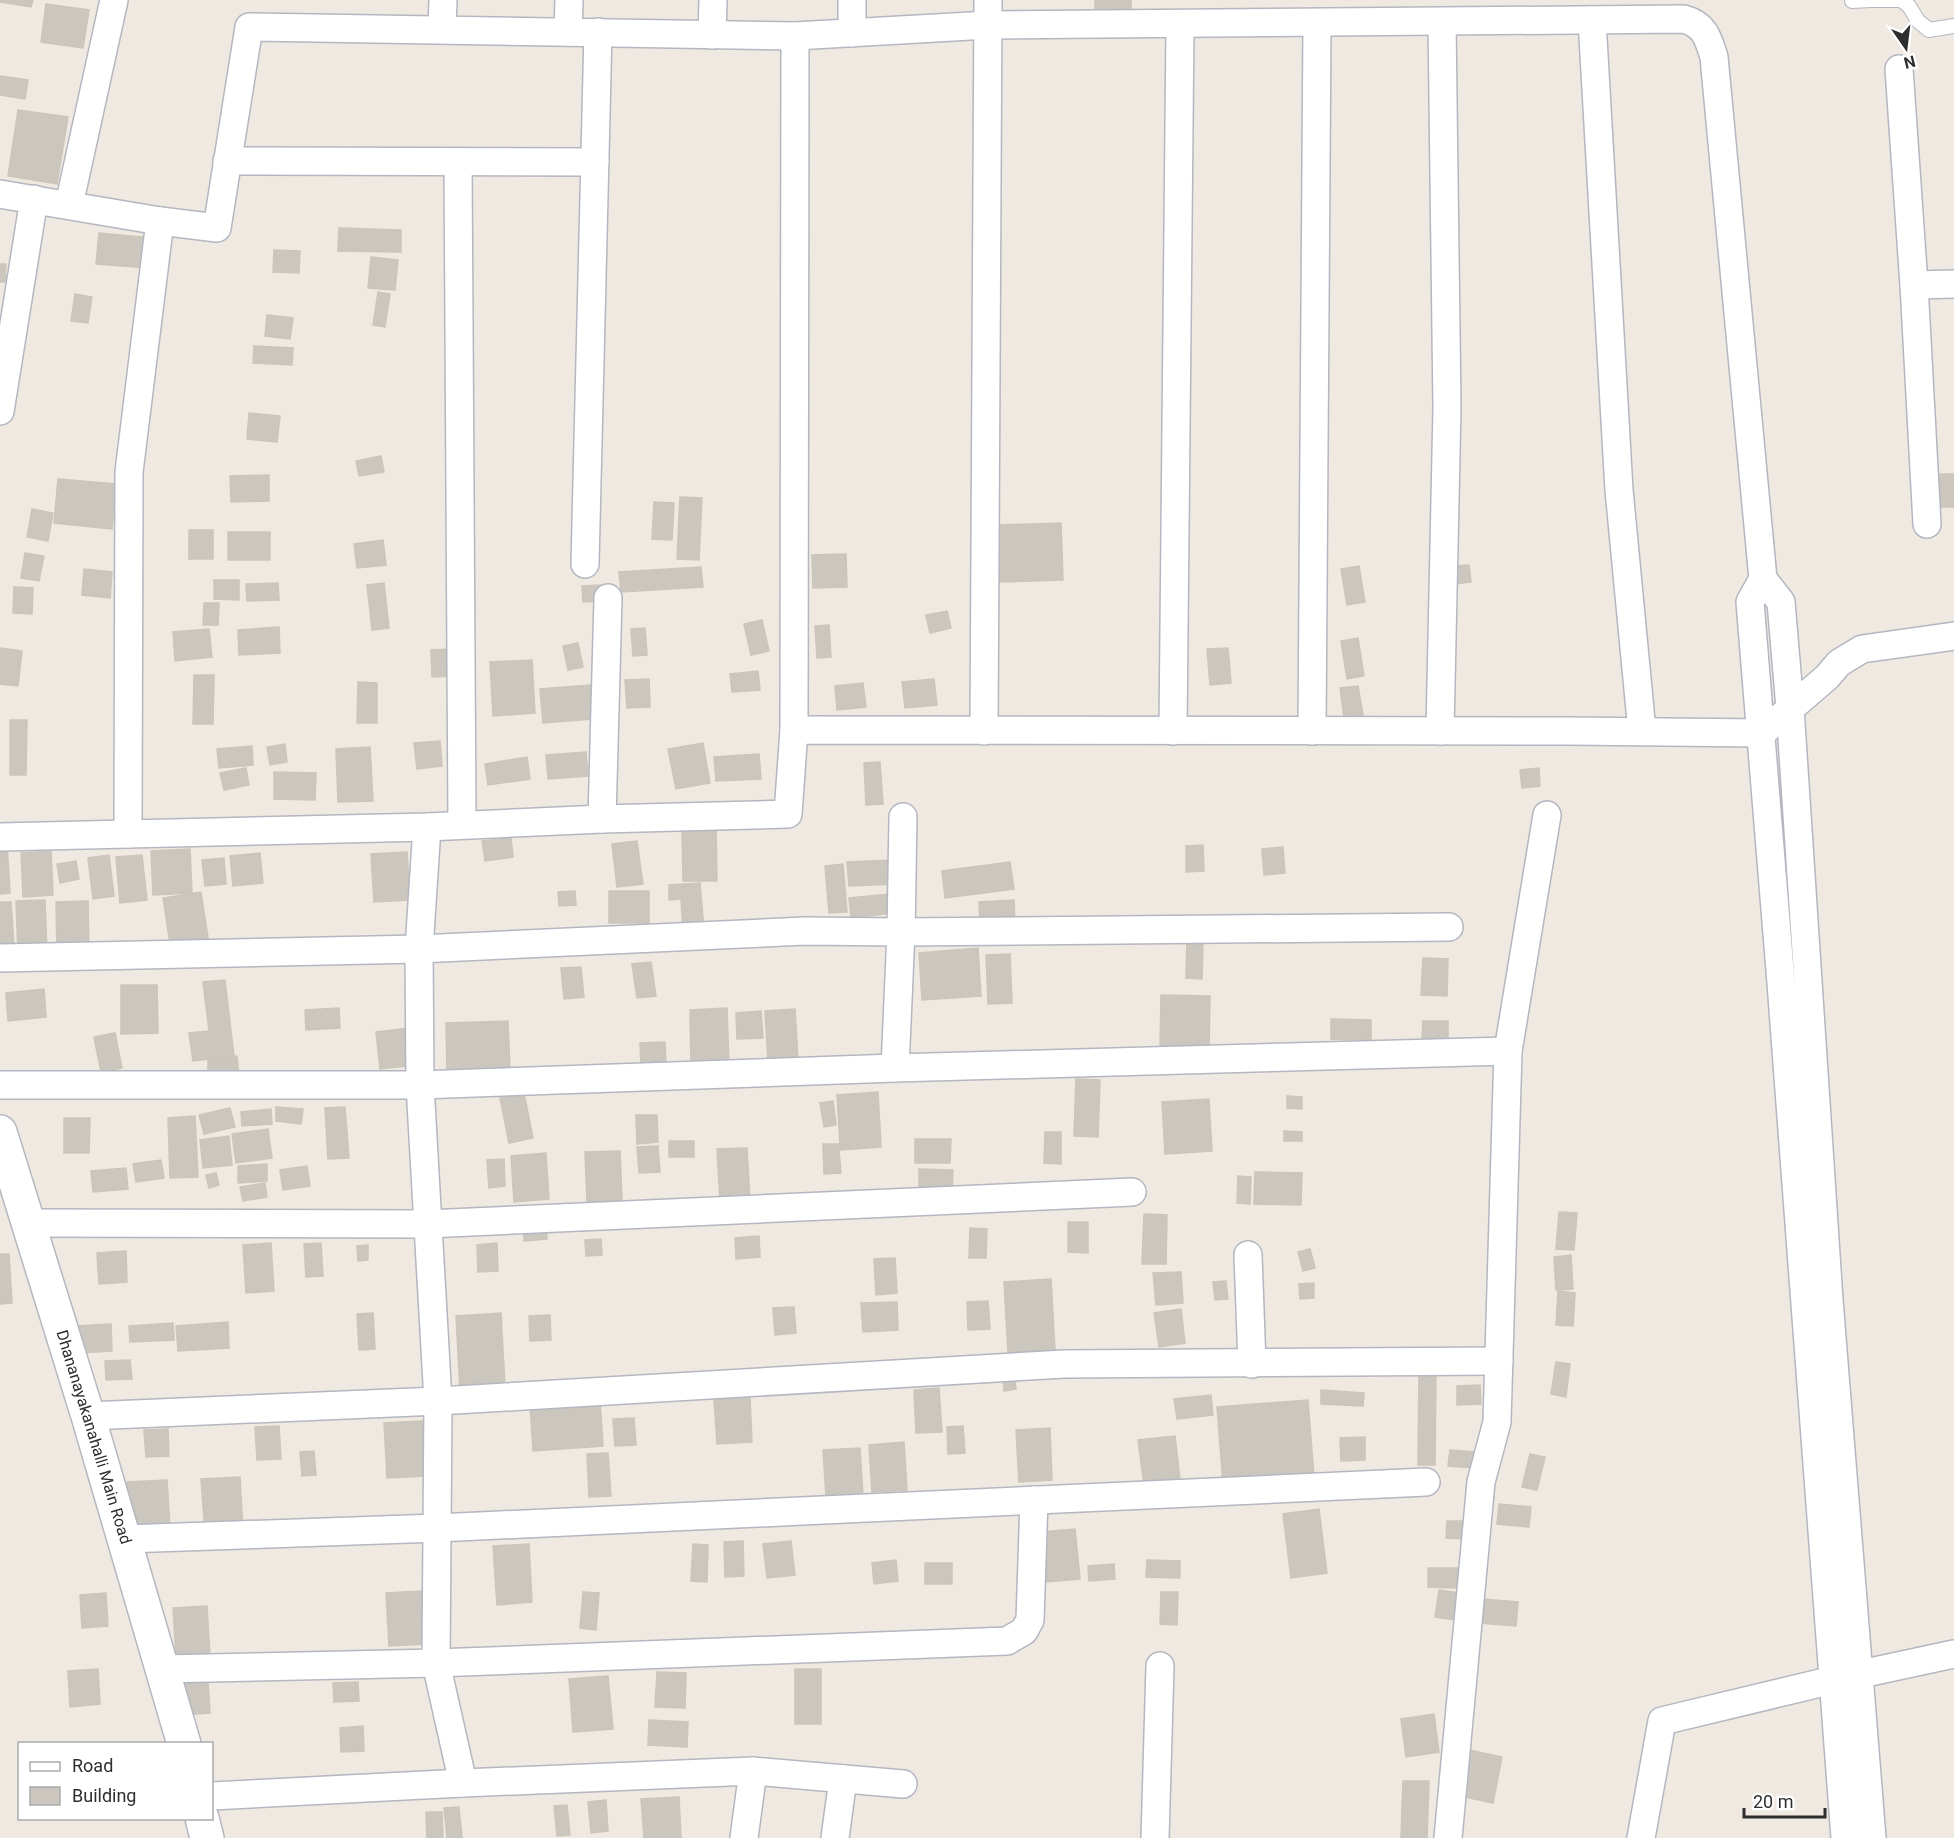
<svg xmlns="http://www.w3.org/2000/svg" width="1954" height="1838" font-family="Roboto,sans-serif">
  <style>
    .building { fill: #cbc7bf; stroke: #cbc5ba; stroke-width: 1.5 }
    .lines { fill: none; stroke-linecap: round; stroke-linejoin: round }
    .lane-casing { stroke: #b4b7c1; stroke-width: 16 }
    .street-casing { stroke: #b4b7c1; stroke-width: 30 }
    .secondary-casing { stroke: #b4b7c1; stroke-width: 36 }
    .lane { stroke: #fff; stroke-width: 14 }
    .street { stroke: #fff; stroke-width: 27 }
    .secondary { stroke: #fff; stroke-width: 33 }
    .labels { text-anchor: middle; dominant-baseline: central; stroke-width: 4.5; stroke-linejoin: round; paint-order: stroke }
    .street-label { font-size: 16px; fill: #2e2e2e; stroke: #fff }
  </style>
  <rect width="100%" height="100%" fill="#efe9e1"/>
  <g class="building">
    <polygon points="0,0 33,0 31,7 0,2"/>
    <rect x="1095" y="0" width="36" height="15"/>
    <polygon points="46,4 89,10 83,48 41,42"/>
    <polygon points="0,76 28,80 25,99 0,95"/>
    <polygon points="18,110 68,117 57,184 8,176"/>
    <polygon points="339,228 401,230 401,252 338,251"/>
    <polygon points="99,233 151,238 148,268 96,264"/>
    <polygon points="274,250 300,251 299,273 273,272"/>
    <polygon points="371,257 398,260 395,290 368,288"/>
    <polygon points="0,264 6,264 5,282 0,282"/>
    <polygon points="378,292 390,294 385,327 373,325"/>
    <polygon points="75,294 92,297 88,323 71,321"/>
    <polygon points="267,315 293,318 290,339 265,336"/>
    <polygon points="254,346 293,348 292,365 253,363"/>
    <polygon points="249,413 280,416 277,442 247,439"/>
    <polygon points="381,456 384,472 359,476 356,461"/>
    <rect x="1940" y="474" width="14" height="33"/>
    <polygon points="269,475 269,501 231,502 230,476"/>
    <polygon points="58,479 116,484 112,529 54,523"/>
    <polygon points="680,497 702,498 699,560 677,559"/>
    <polygon points="654,502 674,503 672,540 652,539"/>
    <polygon points="32,509 53,513 48,541 27,537"/>
    <polygon points="1061,523 1063,580 999,582 997,525"/>
    <rect x="189" y="530" width="24" height="29"/>
    <rect x="228" y="532" width="42" height="28"/>
    <polygon points="383,540 386,565 357,568 354,544"/>
    <polygon points="25,553 44,556 39,581 21,578"/>
    <polygon points="846,554 847,587 813,588 812,555"/>
    <polygon points="1469,565 1471,582 1453,584 1451,566"/>
    <polygon points="1359,566 1365,602 1347,605 1341,569"/>
    <polygon points="701,567 703,587 621,592 619,572"/>
    <polygon points="84,569 112,572 110,598 82,595"/>
    <polygon points="214,580 239,580 239,600 214,599"/>
    <polygon points="278,583 279,600 247,601 246,584"/>
    <polygon points="384,583 389,628 372,630 367,585"/>
    <polygon points="600,585 601,601 583,602 582,586"/>
    <polygon points="14,587 33,588 32,614 13,613"/>
    <polygon points="204,603 219,603 218,625 203,625"/>
    <polygon points="947,611 951,628 930,633 926,615"/>
    <polygon points="762,620 769,651 751,655 744,624"/>
    <polygon points="829,625 831,657 817,658 815,626"/>
    <polygon points="279,627 280,653 239,655 238,630"/>
    <polygon points="645,628 647,655 633,656 631,629"/>
    <polygon points="209,629 212,657 175,661 173,632"/>
    <polygon points="1358,638 1364,676 1347,679 1341,641"/>
    <polygon points="578,643 583,667 568,670 563,646"/>
    <polygon points="0,648 22,651 18,686 0,684"/>
    <polygon points="1228,648 1231,683 1210,685 1207,649"/>
    <polygon points="453,649 454,676 432,677 431,650"/>
    <polygon points="532,660 535,713 493,716 490,662"/>
    <polygon points="758,671 760,690 732,692 730,674"/>
    <polygon points="194,675 214,675 213,724 193,724"/>
    <polygon points="649,679 650,707 627,708 625,680"/>
    <polygon points="934,679 937,705 905,708 902,682"/>
    <polygon points="358,682 377,683 377,723 357,723"/>
    <polygon points="863,683 866,707 837,710 835,686"/>
    <polygon points="590,685 592,719 543,723 540,689"/>
    <polygon points="1358,686 1363,715 1344,718 1340,688"/>
    <polygon points="10,720 27,720 26,775 10,775"/>
    <polygon points="440,741 442,766 417,769 414,743"/>
    <polygon points="703,743 710,783 676,789 668,749"/>
    <polygon points="285,744 287,762 270,765 267,747"/>
    <polygon points="252,746 253,765 219,768 217,749"/>
    <polygon points="370,747 373,801 338,802 336,749"/>
    <polygon points="586,752 588,776 548,779 546,755"/>
    <polygon points="759,754 761,779 716,781 714,757"/>
    <polygon points="527,757 530,779 488,785 485,764"/>
    <polygon points="880,762 883,804 866,805 864,763"/>
    <polygon points="246,768 249,785 224,790 220,773"/>
    <polygon points="1539,768 1540,786 1522,788 1520,770"/>
    <polygon points="274,772 316,773 315,800 274,799"/>
    <polygon points="716,825 717,881 683,881 682,826"/>
    <polygon points="511,838 513,857 485,861 482,841"/>
    <polygon points="637,841 643,884 617,887 612,844"/>
    <polygon points="0,842 7,842 10,893 0,894"/>
    <polygon points="1203,845 1204,871 1186,872 1186,846"/>
    <polygon points="1283,847 1285,873 1264,875 1262,849"/>
    <polygon points="190,849 192,893 153,895 151,851"/>
    <polygon points="51,851 53,895 23,897 21,853"/>
    <polygon points="407,852 410,900 374,902 371,854"/>
    <polygon points="260,853 263,883 233,886 230,856"/>
    <polygon points="109,855 114,896 93,899 88,858"/>
    <polygon points="142,855 147,900 120,903 116,857"/>
    <polygon points="224,858 226,884 205,886 202,860"/>
    <polygon points="893,860 894,884 849,886 847,862"/>
    <polygon points="76,861 79,879 60,883 57,864"/>
    <polygon points="1010,862 1014,889 945,898 942,871"/>
    <polygon points="843,864 847,912 829,913 825,866"/>
    <polygon points="700,883 704,931 683,932 681,899 669,900 669,885"/>
    <polygon points="575,891 576,905 559,906 558,892"/>
    <rect x="609" y="891" width="40" height="32"/>
    <polygon points="201,892 209,944 171,950 163,898"/>
    <polygon points="890,894 892,913 851,918 849,898"/>
    <polygon points="45,900 47,953 18,954 16,901"/>
    <polygon points="1014,900 1015,922 980,924 979,902"/>
    <polygon points="88,901 89,952 57,952 56,902"/>
    <polygon points="0,902 11,902 14,947 0,948"/>
    <polygon points="1187,939 1203,939 1202,979 1186,978"/>
    <polygon points="978,948 981,996 922,1000 919,953"/>
    <polygon points="1010,954 1012,1003 988,1004 986,955"/>
    <polygon points="1423,958 1448,959 1447,996 1421,995"/>
    <polygon points="651,962 656,996 637,998 632,964"/>
    <polygon points="581,967 584,997 564,999 561,968"/>
    <polygon points="225,980 234,1056 193,1061 189,1033 209,1031 203,982"/>
    <polygon points="121,985 157,985 158,1033 121,1034"/>
    <polygon points="44,989 46,1017 8,1021 6,993"/>
    <polygon points="1161,995 1210,996 1209,1049 1160,1048"/>
    <polygon points="339,1008 340,1028 306,1030 305,1010"/>
    <polygon points="727,1008 729,1064 691,1066 690,1010"/>
    <polygon points="795,1009 798,1060 768,1062 765,1011"/>
    <polygon points="761,1011 763,1038 737,1039 736,1013"/>
    <polygon points="1331,1019 1371,1020 1371,1040 1331,1039"/>
    <polygon points="508,1021 510,1070 447,1072 446,1023"/>
    <polygon points="1423,1021 1448,1021 1448,1040 1422,1040"/>
    <polygon points="410,1028 414,1065 380,1069 376,1032"/>
    <polygon points="115,1033 122,1068 101,1072 94,1037"/>
    <polygon points="665,1042 666,1064 641,1066 640,1043"/>
    <polygon points="237,1056 239,1077 208,1079 208,1060"/>
    <polygon points="1076,1079 1100,1080 1098,1137 1074,1136"/>
    <polygon points="878,1092 881,1147 839,1150 841,1173 824,1174 823,1144 840,1144 837,1095"/>
    <polygon points="524,1093 533,1138 509,1143 500,1098"/>
    <polygon points="1287,1096 1302,1097 1302,1109 1287,1108"/>
    <polygon points="1209,1099 1212,1151 1165,1154 1162,1102"/>
    <polygon points="833,1101 836,1125 824,1127 820,1103"/>
    <polygon points="276,1107 303,1109 301,1124 276,1121"/>
    <polygon points="345,1107 349,1158 328,1159 325,1108"/>
    <polygon points="230,1108 235,1127 204,1134 199,1115"/>
    <polygon points="271,1109 272,1124 242,1126 241,1112"/>
    <polygon points="636,1115 657,1115 658,1142 637,1144"/>
    <polygon points="195,1116 198,1177 170,1178 168,1118"/>
    <polygon points="64,1118 90,1118 89,1153 64,1153"/>
    <polygon points="268,1129 272,1158 236,1163 232,1134"/>
    <polygon points="1284,1131 1302,1132 1302,1141 1284,1141"/>
    <polygon points="1045,1132 1061,1132 1061,1164 1044,1163"/>
    <polygon points="229,1136 232,1165 203,1168 200,1140"/>
    <polygon points="915,1139 951,1139 950,1163 915,1163"/>
    <rect x="669" y="1141" width="25" height="16"/>
    <polygon points="658,1146 660,1172 639,1173 637,1147"/>
    <polygon points="747,1148 750,1200 720,1202 717,1149"/>
    <polygon points="620,1151 622,1200 587,1202 585,1152"/>
    <polygon points="546,1153 549,1199 514,1202 511,1156"/>
    <polygon points="504,1159 505,1186 489,1188 487,1160"/>
    <polygon points="161,1160 164,1178 136,1182 133,1164"/>
    <polygon points="267,1164 267,1181 238,1183 238,1166"/>
    <polygon points="307,1166 310,1186 283,1190 280,1170"/>
    <polygon points="126,1168 128,1189 93,1192 91,1171"/>
    <polygon points="919,1169 953,1170 952,1190 919,1189"/>
    <polygon points="1255,1172 1302,1173 1301,1205 1254,1204"/>
    <polygon points="216,1173 219,1185 209,1188 206,1175"/>
    <polygon points="1238,1176 1251,1177 1250,1204 1237,1203"/>
    <polygon points="265,1183 267,1197 243,1201 240,1187"/>
    <polygon points="1559,1212 1577,1213 1574,1250 1556,1249"/>
    <polygon points="1144,1214 1167,1215 1166,1264 1142,1264"/>
    <polygon points="1068,1222 1088,1222 1088,1253 1068,1252"/>
    <polygon points="546,1224 547,1239 524,1241 524,1226"/>
    <polygon points="970,1228 987,1229 986,1258 969,1258"/>
    <polygon points="759,1236 760,1257 736,1259 735,1238"/>
    <polygon points="601,1239 602,1255 586,1256 585,1240"/>
    <polygon points="271,1243 274,1291 246,1293 243,1245"/>
    <polygon points="321,1243 323,1276 306,1277 304,1244"/>
    <polygon points="497,1243 498,1271 478,1272 477,1245"/>
    <polygon points="368,1245 368,1260 358,1261 357,1246"/>
    <polygon points="1310,1249 1315,1268 1303,1271 1298,1252"/>
    <polygon points="126,1251 127,1282 99,1284 97,1253"/>
    <polygon points="0,1254 9,1254 12,1303 0,1304"/>
    <polygon points="1571,1255 1573,1289 1556,1290 1554,1257"/>
    <polygon points="895,1258 897,1293 876,1295 874,1259"/>
    <polygon points="1181,1272 1183,1303 1156,1305 1153,1273"/>
    <polygon points="1051,1279 1055,1350 1008,1353 1004,1282"/>
    <polygon points="1226,1281 1228,1299 1215,1300 1213,1282"/>
    <polygon points="1314,1283 1314,1298 1300,1299 1299,1284"/>
    <polygon points="1558,1291 1575,1293 1573,1326 1556,1325"/>
    <polygon points="988,1301 990,1329 968,1330 967,1302"/>
    <polygon points="897,1302 898,1330 863,1332 861,1303"/>
    <polygon points="794,1307 796,1333 775,1335 773,1308"/>
    <polygon points="1181,1309 1185,1343 1159,1347 1154,1313"/>
    <polygon points="373,1313 375,1349 359,1350 357,1314"/>
    <polygon points="501,1313 505,1387 460,1390 456,1316"/>
    <polygon points="550,1315 551,1340 530,1341 529,1316"/>
    <polygon points="228,1322 229,1348 178,1351 176,1326"/>
    <polygon points="173,1323 174,1340 130,1342 129,1326"/>
    <polygon points="111,1324 112,1351 77,1353 76,1326"/>
    <polygon points="130,1360 132,1379 106,1380 105,1361"/>
    <polygon points="1556,1362 1570,1364 1566,1397 1551,1394"/>
    <polygon points="1419,1371 1436,1371 1435,1465 1418,1465"/>
    <polygon points="1014,1373 1016,1389 1004,1391 1003,1374"/>
    <polygon points="1480,1385 1481,1404 1457,1405 1457,1386"/>
    <polygon points="939,1388 942,1432 916,1433 914,1390"/>
    <polygon points="1321,1390 1364,1393 1363,1406 1321,1404"/>
    <polygon points="1211,1395 1213,1415 1177,1419 1174,1399"/>
    <polygon points="750,1397 752,1442 717,1444 714,1399"/>
    <polygon points="600,1399 603,1446 533,1451 530,1403"/>
    <polygon points="1308,1400 1314,1477 1223,1484 1217,1407"/>
    <polygon points="634,1418 636,1445 615,1446 613,1419"/>
    <polygon points="422,1421 425,1476 387,1478 384,1423"/>
    <polygon points="279,1426 281,1459 257,1460 255,1427"/>
    <polygon points="963,1426 965,1453 948,1454 947,1427"/>
    <polygon points="1050,1428 1052,1480 1019,1482 1016,1430"/>
    <polygon points="168,1429 169,1456 146,1457 144,1430"/>
    <polygon points="1175,1436 1181,1488 1145,1493 1138,1440"/>
    <polygon points="1365,1437 1365,1460 1341,1461 1340,1438"/>
    <polygon points="904,1442 907,1490 872,1492 869,1445"/>
    <polygon points="860,1448 863,1495 826,1497 823,1450"/>
    <polygon points="1450,1450 1475,1452 1473,1468 1448,1466"/>
    <polygon points="314,1451 316,1475 302,1476 300,1452"/>
    <polygon points="608,1453 611,1496 589,1497 587,1454"/>
    <polygon points="1530,1454 1545,1457 1537,1490 1522,1487"/>
    <polygon points="240,1477 243,1531 205,1533 201,1479"/>
    <polygon points="167,1480 170,1527 130,1530 127,1482"/>
    <polygon points="1499,1504 1531,1507 1529,1527 1497,1524"/>
    <polygon points="1319,1509 1327,1573 1291,1578 1283,1514"/>
    <polygon points="1447,1521 1469,1521 1468,1539 1446,1538"/>
    <polygon points="1075,1529 1080,1579 1046,1582 1041,1532"/>
    <polygon points="743,1541 744,1576 725,1577 724,1542"/>
    <polygon points="791,1541 795,1575 767,1578 763,1544"/>
    <polygon points="529,1544 532,1602 497,1605 493,1546"/>
    <polygon points="693,1544 708,1545 707,1582 691,1581"/>
    <polygon points="896,1560 898,1581 874,1584 872,1563"/>
    <polygon points="1147,1560 1180,1561 1180,1578 1146,1577"/>
    <rect x="925" y="1563" width="27" height="21"/>
    <polygon points="1114,1564 1115,1579 1089,1581 1088,1566"/>
    <polygon points="1428,1568 1458,1568 1457,1588 1428,1587"/>
    <polygon points="1439,1590 1459,1593 1454,1620 1435,1617"/>
    <polygon points="422,1591 426,1644 389,1646 386,1593"/>
    <polygon points="583,1592 599,1593 596,1630 580,1628"/>
    <polygon points="1161,1592 1178,1592 1177,1625 1160,1624"/>
    <polygon points="106,1593 108,1626 82,1628 80,1595"/>
    <polygon points="1482,1599 1518,1602 1516,1626 1480,1623"/>
    <polygon points="207,1606 210,1656 176,1658 173,1608"/>
    <polygon points="98,1669 100,1704 70,1707 68,1671"/>
    <rect x="795" y="1669" width="26" height="55"/>
    <polygon points="657,1672 686,1673 685,1708 655,1707"/>
    <polygon points="608,1676 613,1729 573,1732 569,1679"/>
    <polygon points="208,1681 210,1713 182,1715 179,1682"/>
    <polygon points="358,1682 359,1701 334,1702 333,1683"/>
    <polygon points="1434,1714 1439,1752 1406,1757 1401,1719"/>
    <polygon points="649,1720 688,1722 687,1747 648,1745"/>
    <polygon points="363,1726 364,1751 341,1752 340,1728"/>
    <polygon points="1469,1750 1502,1757 1493,1803 1460,1796"/>
    <polygon points="1403,1781 1429,1781 1427,1838 1401,1838"/>
    <polygon points="679,1797 681,1838 644,1838 641,1799"/>
    <polygon points="606,1800 608,1831 591,1833 588,1802"/>
    <polygon points="567,1805 570,1835 557,1836 554,1806"/>
    <polygon points="459,1807 462,1838 447,1838 444,1808"/>
    <polygon points="426,1812 442,1812 443,1838 427,1838"/>
  </g>
  <g class="lines">
    <g class="lane-casing">
      <g id="lane">
        <polyline points="1872,0 1901,0 1909,6 1918,21 1929,30 1954,26"/>
        <polyline points="1852,1 1871,0"/>
      </g>
    </g>
    <g class="street-casing">
      <g id="street">
        <polyline points="1592,20 1619,490 1642,731"/>
        <polyline points="442,29 443,0"/>
        <polyline points="568,32 569,0"/>
        <polyline points="852,33 852,0"/>
        <polyline points="712,35 713,0"/>
        <polyline points="1899,69 1914,285 1927,524"/>
        <polyline points="227,161 595,162"/>
        <polyline points="458,162 462,824"/>
        <path d="M0 194 160 221 217 228 249 27 795 36 988 25 1684 19C1705 25 1708 38 1714 57L1763 579"/>
        <polyline points="69,205 114,0"/>
        <polyline points="1914,285 1954,284"/>
        <polyline points="0,411 34,199"/>
        <polyline points="585,564 598,32"/>
        <polyline points="794,730 795,36"/>
        <polyline points="984,731 988,0"/>
        <polyline points="1173,731 1180,25"/>
        <polyline points="1312,731 1317,23"/>
        <polyline points="1440,731 1447,408 1442,22"/>
        <polyline points="602,819 608,598"/>
        <polyline points="427,827 419,949 420,1085 438,1401 436,1663 463,1783"/>
        <polyline points="128,834 129,472 160,221"/>
        <polyline points="0,837 427,827 602,819 788,814 794,730 1568,731 1762,733 1827,677 1839,663 1862,649 1954,636"/>
        <polyline points="0,958 419,949 805,931 901,932 1449,927"/>
        <polyline points="895,1068 901,932 903,817"/>
        <polyline points="0,1085 420,1085 895,1068 1508,1051"/>
        <polyline points="29,1223 427,1224 1132,1192"/>
        <polyline points="1248,1255 1252,1364"/>
        <polyline points="88,1416 438,1401 1064,1364 1499,1361"/>
        <polyline points="125,1539 437,1528 1426,1482"/>
        <polyline points="162,1669 436,1663 1007,1641 1024,1631 1030,1620 1034,1500"/>
        <polyline points="753,1771 903,1784"/>
        <polyline points="212,1796 463,1783 753,1771 744,1838"/>
        <polyline points="835,1838 843,1779"/>
        <polyline points="1155,1838 1160,1666"/>
        <polyline points="1448,1838 1481,1482 1497,1422 1508,1051 1547,815"/>
        <polyline points="1641,1838 1662,1721 1833,1680 1954,1654"/>
        <polyline points="1845,1838 1781,983 1750,602 1763,579 1781,602 1790,708 1829,1300 1872,1838"/>
      </g>
    </g>
    <g class="secondary-casing">
      <g id="secondary">
        <polyline points="0,1132 88,1416 184,1744"/>
        <polyline points="202,1818 207,1838"/>
      </g>
    </g>
    <use href="#lane" class="lane"/>
    <use href="#street" class="street"/>
    <use href="#secondary" class="secondary"/>
  </g>
  <g class="labels">
    <g class="street-label">
      <text transform="translate(94 1437) rotate(73)">Dhananayakanahalli Main Road</text>
    </g>
  </g>
  <rect x="18" y="1742" width="195" height="78" fill="#ffffff" stroke="#ababab" stroke-width="1.5"/>
  <rect x="30" y="1762" width="30" height="9" fill="#ffffff" stroke="#ababab" stroke-width="1.5"/>
  <text x="72" y="1772" font-size="18" fill="#2e2e2e">Road</text>
  <rect x="30" y="1787" width="30" height="18" fill="#cbc7bf" stroke="#ababab" stroke-width="1.5"/>
  <text x="72" y="1802" font-size="18" fill="#2e2e2e">Building</text>
  <g transform="translate(1906 48) rotate(166)" stroke="#ffffff" stroke-width="4.5" paint-order="stroke">
  <path d="M0-4.5L10 22L0 15L-10 22Z" fill="#2e2e2e"/>
  <text y="-9" font-size="16" font-weight="bold" text-anchor="middle" fill="#2e2e2e">N</text>
  </g>
  <path d="M1744 1808v9h81v-9" fill="none" stroke="#2e2e2e" stroke-width="3"/>
  <text x="1753" y="1808" font-size="18" fill="#2e2e2e" stroke="#ffffff" stroke-width="4.5" paint-order="stroke">20 m</text>
</svg>
